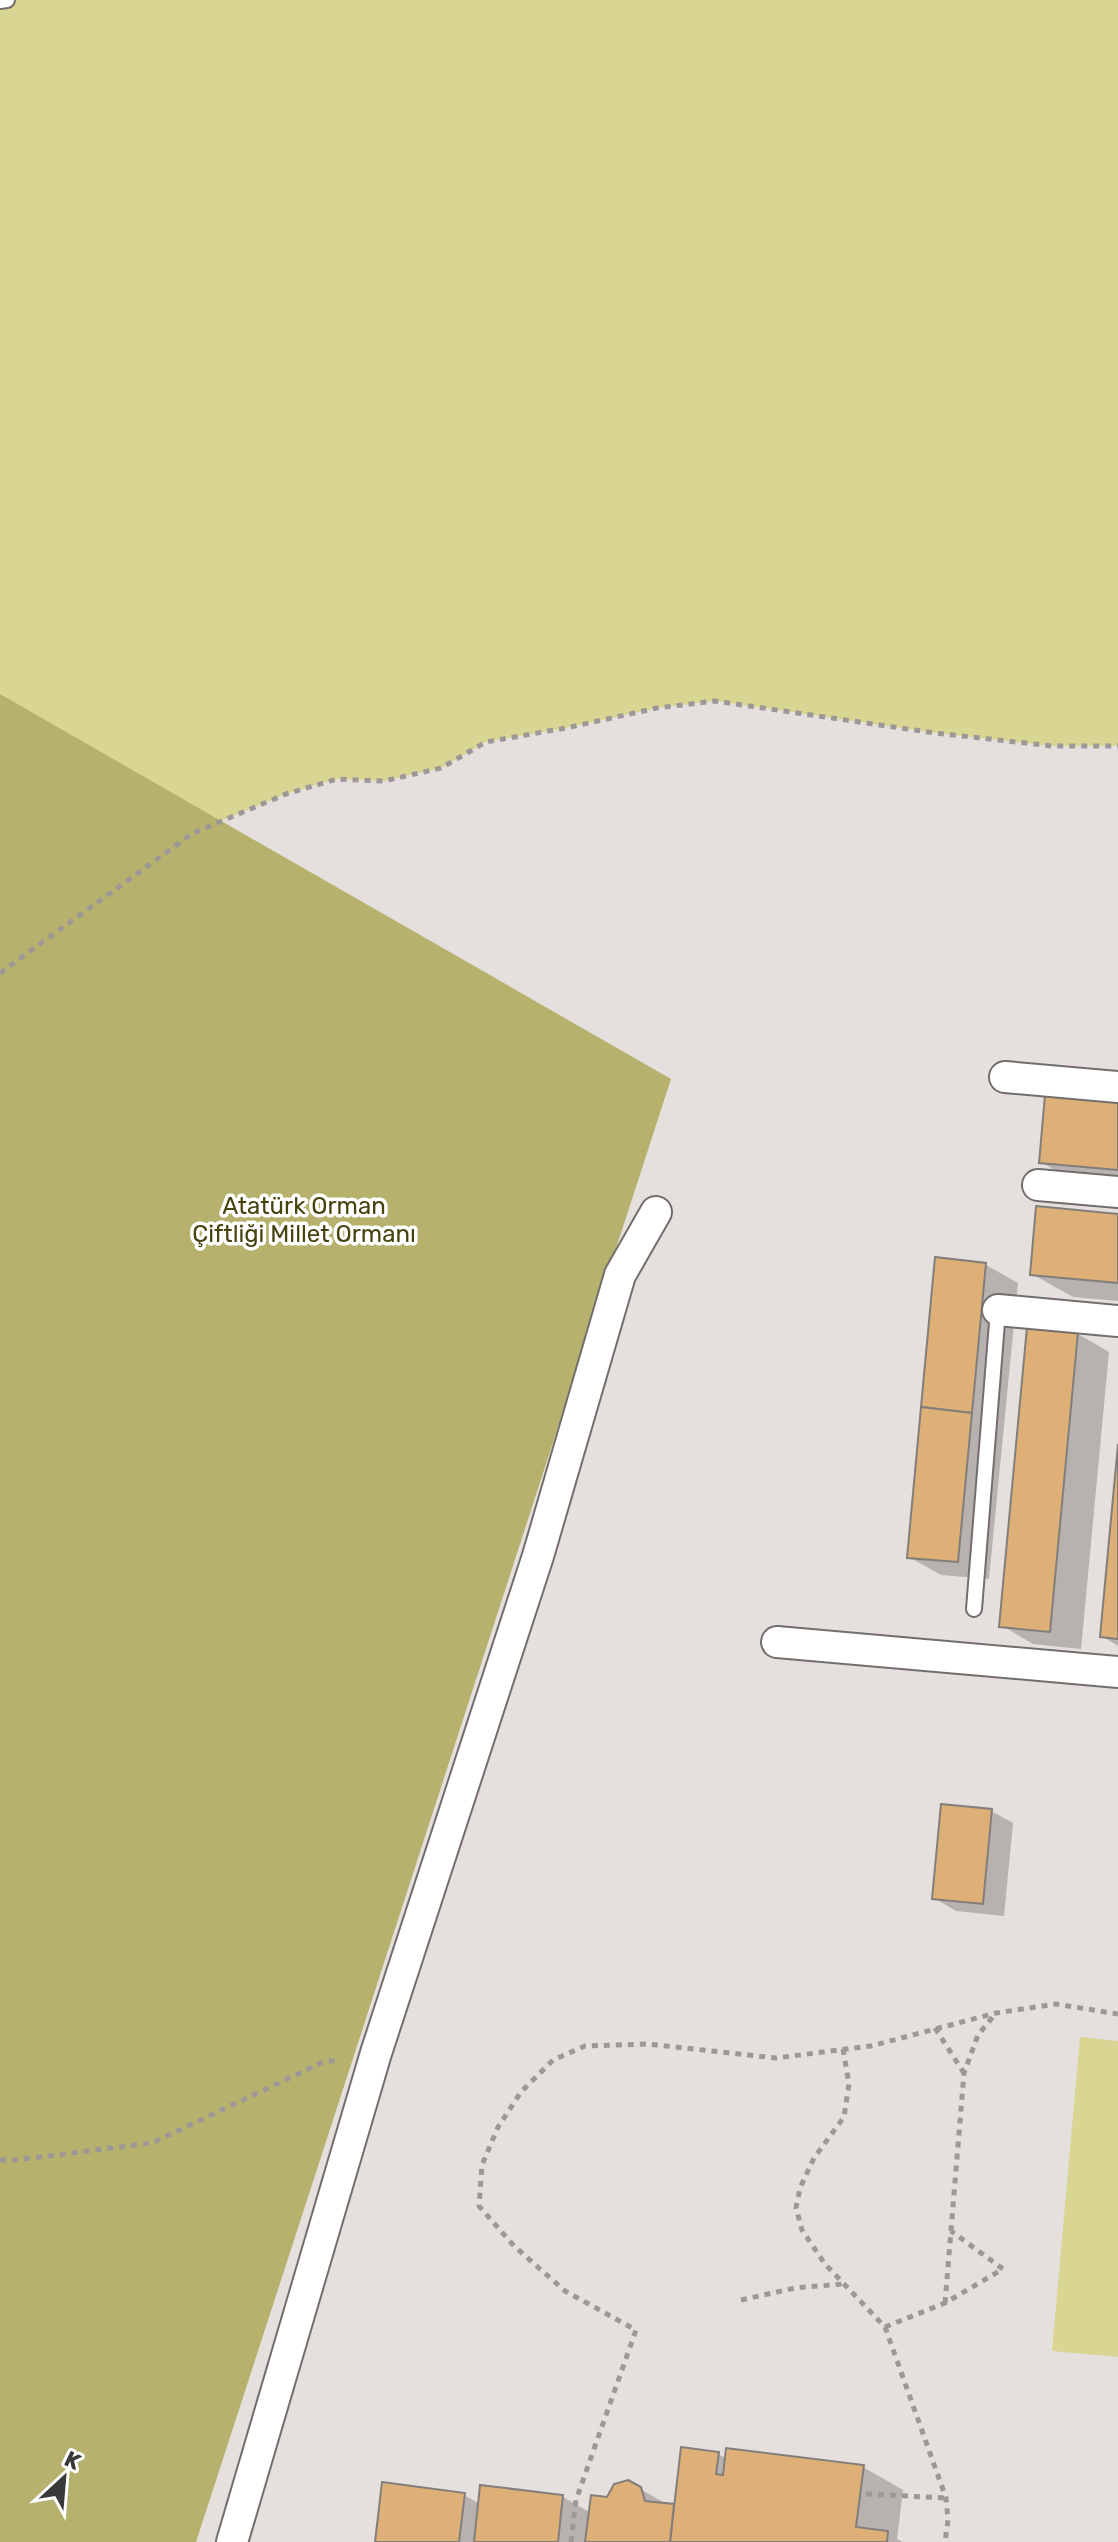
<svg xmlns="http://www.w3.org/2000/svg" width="1118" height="2542" font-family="Rubik,sans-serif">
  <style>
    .green { fill: #d9d694 }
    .forest { fill: #b6b26d }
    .shadow { fill: #0003 }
    .building { fill: #deb078; stroke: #827e7a; stroke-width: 2 }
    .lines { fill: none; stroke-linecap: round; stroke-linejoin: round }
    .service-casing { stroke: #736e6c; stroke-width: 18 }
    .minor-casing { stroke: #736e6c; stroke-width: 34 }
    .path { stroke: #9d9897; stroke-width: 5; stroke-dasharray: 6 6; stroke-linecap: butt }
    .service { stroke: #fff; stroke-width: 14 }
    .minor { stroke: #fff; stroke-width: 30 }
    .labels { text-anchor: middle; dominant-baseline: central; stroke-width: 7; stroke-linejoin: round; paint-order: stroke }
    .park-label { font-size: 24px; fill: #47430d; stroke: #fff }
  </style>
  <rect width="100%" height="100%" fill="#e5dfdd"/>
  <g class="green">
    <polygon points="0,0 1118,0 1118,746 1052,746 935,733 715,701 657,708 566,728 486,742 441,768 384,781 337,779 286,794 193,833 0,705"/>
    <polygon points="1080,2037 1118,2041 1118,2357 1052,2351"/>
  </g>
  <polygon class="forest" points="0,694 671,1079 196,2542 0,2542"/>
  <g class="shadow">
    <polygon points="1118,1103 1118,1189 1082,1186 1041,1162"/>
    <polygon points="1118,1216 1118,1301 1073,1297 1032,1274"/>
    <polygon points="986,1265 1018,1283 989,1579 941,1575 909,1557"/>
    <polygon points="1078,1334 1109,1352 1081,1649 1033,1644 1001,1625"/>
    <polygon points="1118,1466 1118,1646 1102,1636"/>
    <polygon points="991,1811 1013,1823 1004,1916 956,1911 934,1898"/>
    <polygon points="718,2454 727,2459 863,2467 903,2490 897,2539 903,2542 377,2542 464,2495 480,2504 563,2497 591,2513 628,2482 670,2506 676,2507"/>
  </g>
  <g class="building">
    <polygon points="1045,1095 1118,1101 1118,1170 1039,1163"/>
    <polygon points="1036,1206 1118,1214 1118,1283 1030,1275"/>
    <polygon points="935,1257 986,1263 972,1413 921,1407"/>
    <polygon points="1027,1327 1078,1332 1050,1632 999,1627"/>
    <polygon points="921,1407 972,1413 958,1562 907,1558"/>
    <polygon points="1118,1444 1118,1639 1100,1637"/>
    <polygon points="941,1804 992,1809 983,1904 932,1899"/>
    <polygon points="681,2447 719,2452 716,2474 723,2475 726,2448 864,2465 856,2527 888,2531 887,2542 670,2542"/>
    <polygon points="628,2480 641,2487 645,2501 674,2504 670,2542 585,2542 591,2495 607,2497 614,2484"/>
    <polygon points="382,2482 465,2493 459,2542 375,2542"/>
    <polygon points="480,2485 563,2495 558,2542 474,2542"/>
  </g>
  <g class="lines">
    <g class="service-casing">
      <g id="service">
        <polyline points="0,1 7,0"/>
        <polyline points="974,1609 998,1310"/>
      </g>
    </g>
    <g class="minor-casing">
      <g id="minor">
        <polyline points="1005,1077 1118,1087"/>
        <polyline points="1038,1185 1118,1192"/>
        <polyline points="998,1310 1118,1321"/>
        <polyline points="777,1642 1118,1672"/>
        <polyline points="232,2542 376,2053 538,1556 620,1275 656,1212"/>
      </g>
    </g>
    <g class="path">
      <polyline points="0,973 193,833 286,794 337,779 384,781 441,768 486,742 566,728 657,708 715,701 935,733 1052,746 1118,746"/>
      <polyline points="935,2028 964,2073"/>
      <polyline points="843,2049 849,2084 844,2117 814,2158 800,2188 796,2208 802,2230 825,2264 885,2327 946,2498 948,2520 945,2542"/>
      <polyline points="0,2160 16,2160 152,2143 321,2063 340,2059"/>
      <polyline points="741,2300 795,2288 843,2284"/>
      <polyline points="945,2303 964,2073 978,2035 996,2013"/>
      <polyline points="885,2327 945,2303 1003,2269 951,2231"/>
      <polyline points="866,2494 946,2498"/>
      <polyline points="571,2542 576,2500 636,2330 565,2291 514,2246 479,2206 482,2165 498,2127 521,2092 553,2060 585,2046 648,2044 776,2058 871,2046 996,2013 1056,2004 1118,2014"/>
    </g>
    <use href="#service" class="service"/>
    <use href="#minor" class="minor"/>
  </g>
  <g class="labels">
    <g class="park-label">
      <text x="304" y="1206">Atatürk Orman<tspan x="304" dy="28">Çiftliği Millet Ormanı</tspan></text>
    </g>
  </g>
  <g transform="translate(64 2478) rotate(26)" stroke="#ffffff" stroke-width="6" paint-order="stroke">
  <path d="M0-6L14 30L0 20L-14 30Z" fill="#3b3938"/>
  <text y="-12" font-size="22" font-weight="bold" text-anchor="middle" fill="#3b3938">K</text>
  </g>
</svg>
